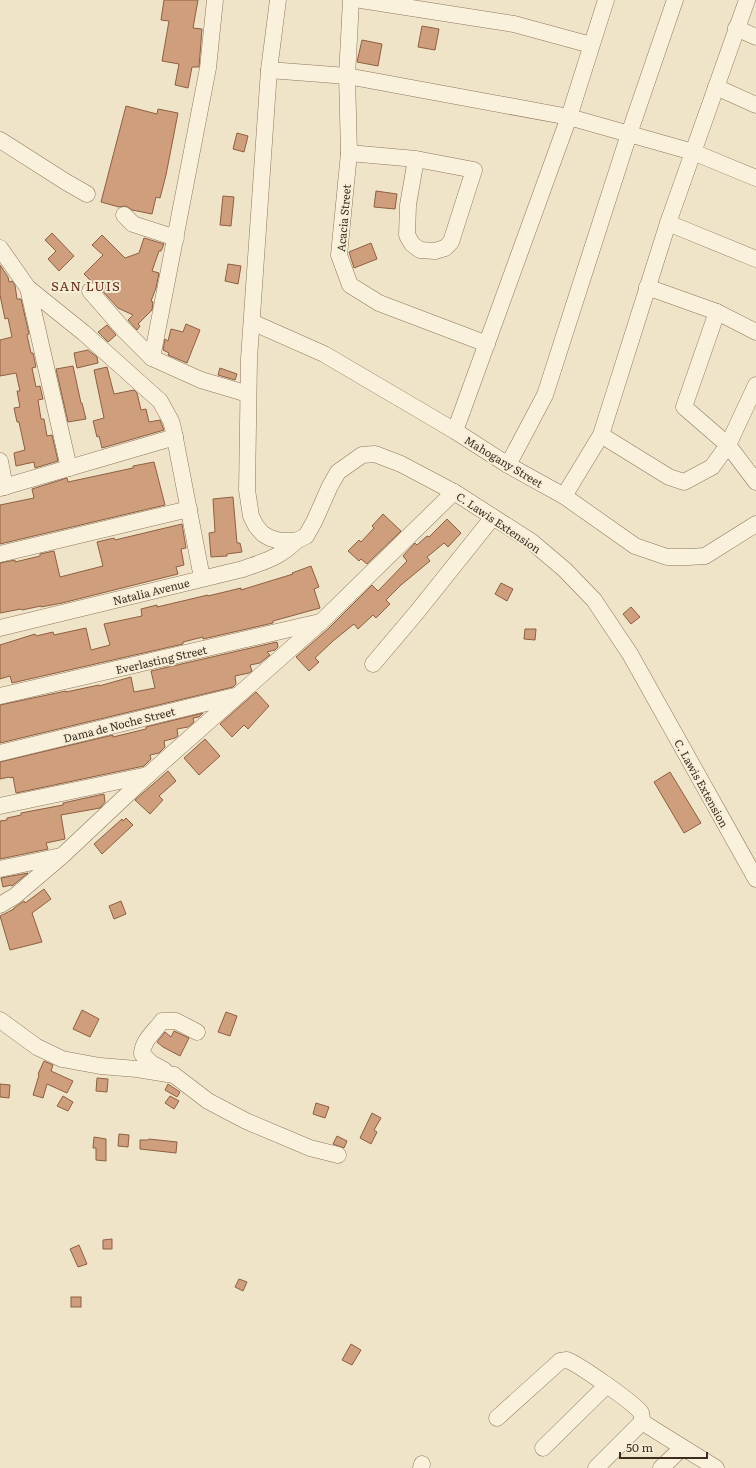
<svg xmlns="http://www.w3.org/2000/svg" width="756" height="1468" font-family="Literata,serif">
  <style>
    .building { fill: #cf9f7d; stroke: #8d5f41 }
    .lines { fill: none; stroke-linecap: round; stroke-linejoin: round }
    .minor-casing { stroke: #8d765c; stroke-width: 17 }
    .minor { stroke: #faf1dc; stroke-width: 16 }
    .labels { text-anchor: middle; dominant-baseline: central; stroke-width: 4; stroke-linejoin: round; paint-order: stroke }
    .street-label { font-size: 11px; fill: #3d2e20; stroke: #f7eed8 }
    .quarter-label { font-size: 13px; letter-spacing: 1px; fill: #6b2e1e; stroke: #f7eed8 }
  </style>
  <rect width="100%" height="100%" fill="#f0e4c8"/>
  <g class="building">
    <polygon points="164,0 198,0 193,28 202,29 199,67 192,67 188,88 175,85 179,64 162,61 169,21 161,20"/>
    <polygon points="422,26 439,29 435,50 418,47"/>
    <polygon points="362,40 382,44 378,66 357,62"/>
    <polygon points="126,106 157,114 158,109 178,113 166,175 160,198 156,197 152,214 132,210 126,206 119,207 101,202"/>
    <polygon points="237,133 248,136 244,152 233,149"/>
    <polygon points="376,191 397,194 395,209 374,207"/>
    <polygon points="223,196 234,197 231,226 220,225"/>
    <polygon points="52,233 74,256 59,271 48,259 56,251 45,240"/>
    <polygon points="102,235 125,258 139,253 144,238 164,244 161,251 159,251 152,271 159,273 156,288 151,301 153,302 152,310 138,324 140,326 137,330 128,320 133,315 118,308 97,285 92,282 84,274 103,255 92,245"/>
    <polygon points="371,243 377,259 354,268 349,252"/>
    <polygon points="228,264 241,266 238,284 225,281"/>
    <polygon points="0,265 8,277 9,282 12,281 15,285 17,299 21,299 29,334 27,335 31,353 33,353 36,367 32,368 36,387 40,386 43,399 38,400 41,419 44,419 47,436 52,435 58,461 35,468 34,462 16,466 14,453 25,450 19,422 17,422 14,408 20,407 17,391 20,391 16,373 0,376 0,340 12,337 8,318 5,319 0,295"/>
    <polygon points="186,324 200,330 187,363 168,355 169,353 163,350 165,339 168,341 171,329 183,332"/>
    <polygon points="107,325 116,335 108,342 98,332"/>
    <polygon points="88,350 97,357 98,363 77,368 74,353"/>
    <polygon points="73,366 81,403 82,403 86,419 68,422 56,369"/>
    <polygon points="107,367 114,394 134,390 137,393 141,410 146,409 149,422 160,420 164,430 102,448 99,436 97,437 93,421 104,418 94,370"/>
    <polygon points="220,368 237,374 235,380 218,375"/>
    <polygon points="154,462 165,505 0,544 0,505 34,498 32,489 67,478 68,482 133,468 133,466"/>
    <polygon points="233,497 237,543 240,543 242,552 227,554 227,556 211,557 209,533 215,532 213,499"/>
    <polygon points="383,514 401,531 367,564 361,559 359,561 348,551 359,540 361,542 374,528 372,526"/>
    <polygon points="447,519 461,533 448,547 444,543 427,557 430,561 401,585 386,600 390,604 376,618 373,615 358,629 354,624 333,641 315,658 319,662 309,671 296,657 328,629 372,585 378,591 407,561 403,556 415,543 417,545 427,536 429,537"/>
    <polygon points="182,524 186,548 181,549 184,565 176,567 178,574 62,603 41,607 41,606 22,610 21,609 0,613 0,563 15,560 15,562 40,556 40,554 54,551 60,577 103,566 97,542 114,538 115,540"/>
    <polygon points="311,566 319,587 314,589 320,608 273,621 273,623 203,639 203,637 183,642 183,644 25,680 12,683 10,676 0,679 0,645 35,634 36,636 53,632 54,635 86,628 91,650 110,645 104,624 142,616 141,609 157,605 157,607 208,595 208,596 241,588 241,590 293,574 292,573"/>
    <polygon points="501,583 513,589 507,601 495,594"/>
    <polygon points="631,607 640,617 631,624 623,614"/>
    <polygon points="525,629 536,629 535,640 524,639"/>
    <polygon points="277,642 278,647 275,650 267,652 270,655 260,663 250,665 252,671 249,673 235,676 236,684 233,687 0,743 0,705 66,691 66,692 99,685 99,686 131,677 134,692 155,688 151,671"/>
    <polygon points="256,692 269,706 248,729 244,725 232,737 220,724"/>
    <polygon points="203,713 199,717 193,718 194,722 188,727 177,729 178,736 175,738 164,741 165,747 159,753 150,755 151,759 144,766 16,793 13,777 10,778 9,777 0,779 0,762 113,735 113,737 146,729 146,727"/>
    <polygon points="205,739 220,756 199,775 184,758"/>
    <polygon points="168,771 176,781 159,796 163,800 150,814 135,800"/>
    <polygon points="670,772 701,823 684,833 654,782"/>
    <polygon points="104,794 105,802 100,808 61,815 65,839 46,843 48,849 0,859 0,821 7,820 7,818 21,815 21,813 63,805 63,803"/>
    <polygon points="126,818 133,825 102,854 94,844 122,819 123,821"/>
    <polygon points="28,873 12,886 11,885 3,887 1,878"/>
    <polygon points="44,889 51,899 32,913 42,942 10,950 0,916 14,909 14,908 24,901 25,903"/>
    <polygon points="121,901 126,914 114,919 109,906"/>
    <polygon points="82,1010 99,1019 90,1037 73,1029"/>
    <polygon points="226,1012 237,1016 230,1036 218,1032"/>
    <polygon points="174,1031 189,1038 180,1056 163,1047 157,1042 165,1032 171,1037"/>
    <polygon points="44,1061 53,1065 51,1071 73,1081 67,1093 47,1084 43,1098 33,1095 39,1075 38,1074"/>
    <polygon points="97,1078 108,1079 107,1092 96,1091"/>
    <polygon points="0,1084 10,1085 9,1098 0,1097"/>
    <polygon points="168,1084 180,1092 177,1097 165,1090"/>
    <polygon points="63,1096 73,1102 68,1111 57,1106"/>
    <polygon points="170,1096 179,1101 174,1109 165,1103"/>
    <polygon points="316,1103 329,1107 325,1118 313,1114"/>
    <polygon points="372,1113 381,1118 374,1130 377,1132 371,1144 360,1138"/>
    <polygon points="119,1134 129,1135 128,1147 118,1146"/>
    <polygon points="337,1136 347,1141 344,1148 333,1144"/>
    <polygon points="94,1137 106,1139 106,1161 96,1160 96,1148 93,1148"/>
    <polygon points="149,1139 177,1142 176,1153 140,1149 140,1140 148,1140"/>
    <polygon points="112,1239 112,1249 103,1249 103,1240"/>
    <polygon points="79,1245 87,1264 78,1267 70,1249"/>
    <polygon points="239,1279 247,1282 243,1291 235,1287"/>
    <rect x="71" y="1297" width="10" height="10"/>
    <polygon points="351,1344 361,1350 352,1365 342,1360"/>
  </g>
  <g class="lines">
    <g class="minor-casing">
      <g id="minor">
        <polyline points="278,0 269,70 249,359 247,490 251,516 256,526 263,534 270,538 280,541 296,541 306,536 314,522 330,486 338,472 362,455 375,454 401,464 454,492 532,542 565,570 594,600 630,654 756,879"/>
        <polyline points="351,0 347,76 349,153 339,255 350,285 379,303 487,344"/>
        <polyline points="361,0 514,24 591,45"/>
        <polyline points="736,28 756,37"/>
        <polyline points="269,70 347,76 569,117 693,152 756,178"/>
        <polyline points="716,87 756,105"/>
        <polyline points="0,140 66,182 87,194"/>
        <polyline points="349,153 416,159 474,170 451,242 445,248 435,251 420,250 412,244 407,235 408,205 416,159"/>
        <polyline points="124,215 133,224 176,238"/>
        <polyline points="668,223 756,259"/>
        <polyline points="0,248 28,288 84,333 160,401 171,421 173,428 202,578"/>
        <polyline points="647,287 717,312 756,332"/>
        <polyline points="28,288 69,468"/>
        <polyline points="90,291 124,330 152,358 201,380 248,394"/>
        <polyline points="717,312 684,407 728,445 756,482"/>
        <polyline points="252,322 324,354 455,431 508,465 564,496 635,546 667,557 688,557 705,556 756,524"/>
        <polyline points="152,358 208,68 215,0"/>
        <polyline points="455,431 569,117 606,0"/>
        <polyline points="601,435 669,477 684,482 712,467 728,445 756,385"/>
        <polyline points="0,461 5,487"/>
        <polyline points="508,465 545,395 629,134 675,0"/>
        <polyline points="0,488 175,437"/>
        <polyline points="564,496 601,435 668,223 747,0"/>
        <polyline points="0,554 189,509"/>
        <path d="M0 628 243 569C265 561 279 558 296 541"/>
        <polyline points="373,664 417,612 493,517"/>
        <polyline points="0,696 320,622"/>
        <polyline points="0,753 235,696"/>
        <polyline points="0,806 148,775"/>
        <polyline points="0,869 61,856"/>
        <polyline points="0,905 15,896 62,856 148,775 321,622 454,492"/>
        <polyline points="0,1020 37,1047 62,1059 100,1066 137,1069 174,1075 208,1101 246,1121 310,1148 338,1155"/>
        <path d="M164 1070 151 1063 142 1054C142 1041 155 1031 162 1021H176L197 1032"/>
        <path d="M497 1418 558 1363 560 1361 567 1360C578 1364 636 1404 641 1413 642 1416 642 1419 642 1422L716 1468"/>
        <polyline points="543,1448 607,1385"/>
        <polyline points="421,1468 422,1464"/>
        <polyline points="596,1468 642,1422"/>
        <polyline points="661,1468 682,1448"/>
      </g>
    </g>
    <use href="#minor" class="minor"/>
  </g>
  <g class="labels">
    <g class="street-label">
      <text transform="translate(343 218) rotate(-85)">Acacia Street</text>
      <text transform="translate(504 461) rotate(31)">Mahogany Street</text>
      <text transform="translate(499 522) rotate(34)">C. Lawis Extension</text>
      <text transform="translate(151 591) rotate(-14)">Natalia Avenue</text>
      <text transform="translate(161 659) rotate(-13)">Everlasting Street</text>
      <text transform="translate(119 724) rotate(-14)">Dama de Noche Street</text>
      <text transform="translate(702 783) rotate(61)">C. Lawis Extension</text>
    </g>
    <g class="quarter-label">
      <text x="86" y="285">SAN LUIS</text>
    </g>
  </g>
  <path d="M620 1452v6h87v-6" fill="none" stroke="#3d2e20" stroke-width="2"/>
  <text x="626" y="1452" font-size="12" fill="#3d2e20" stroke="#f7eed8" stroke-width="3" paint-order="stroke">50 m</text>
</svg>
